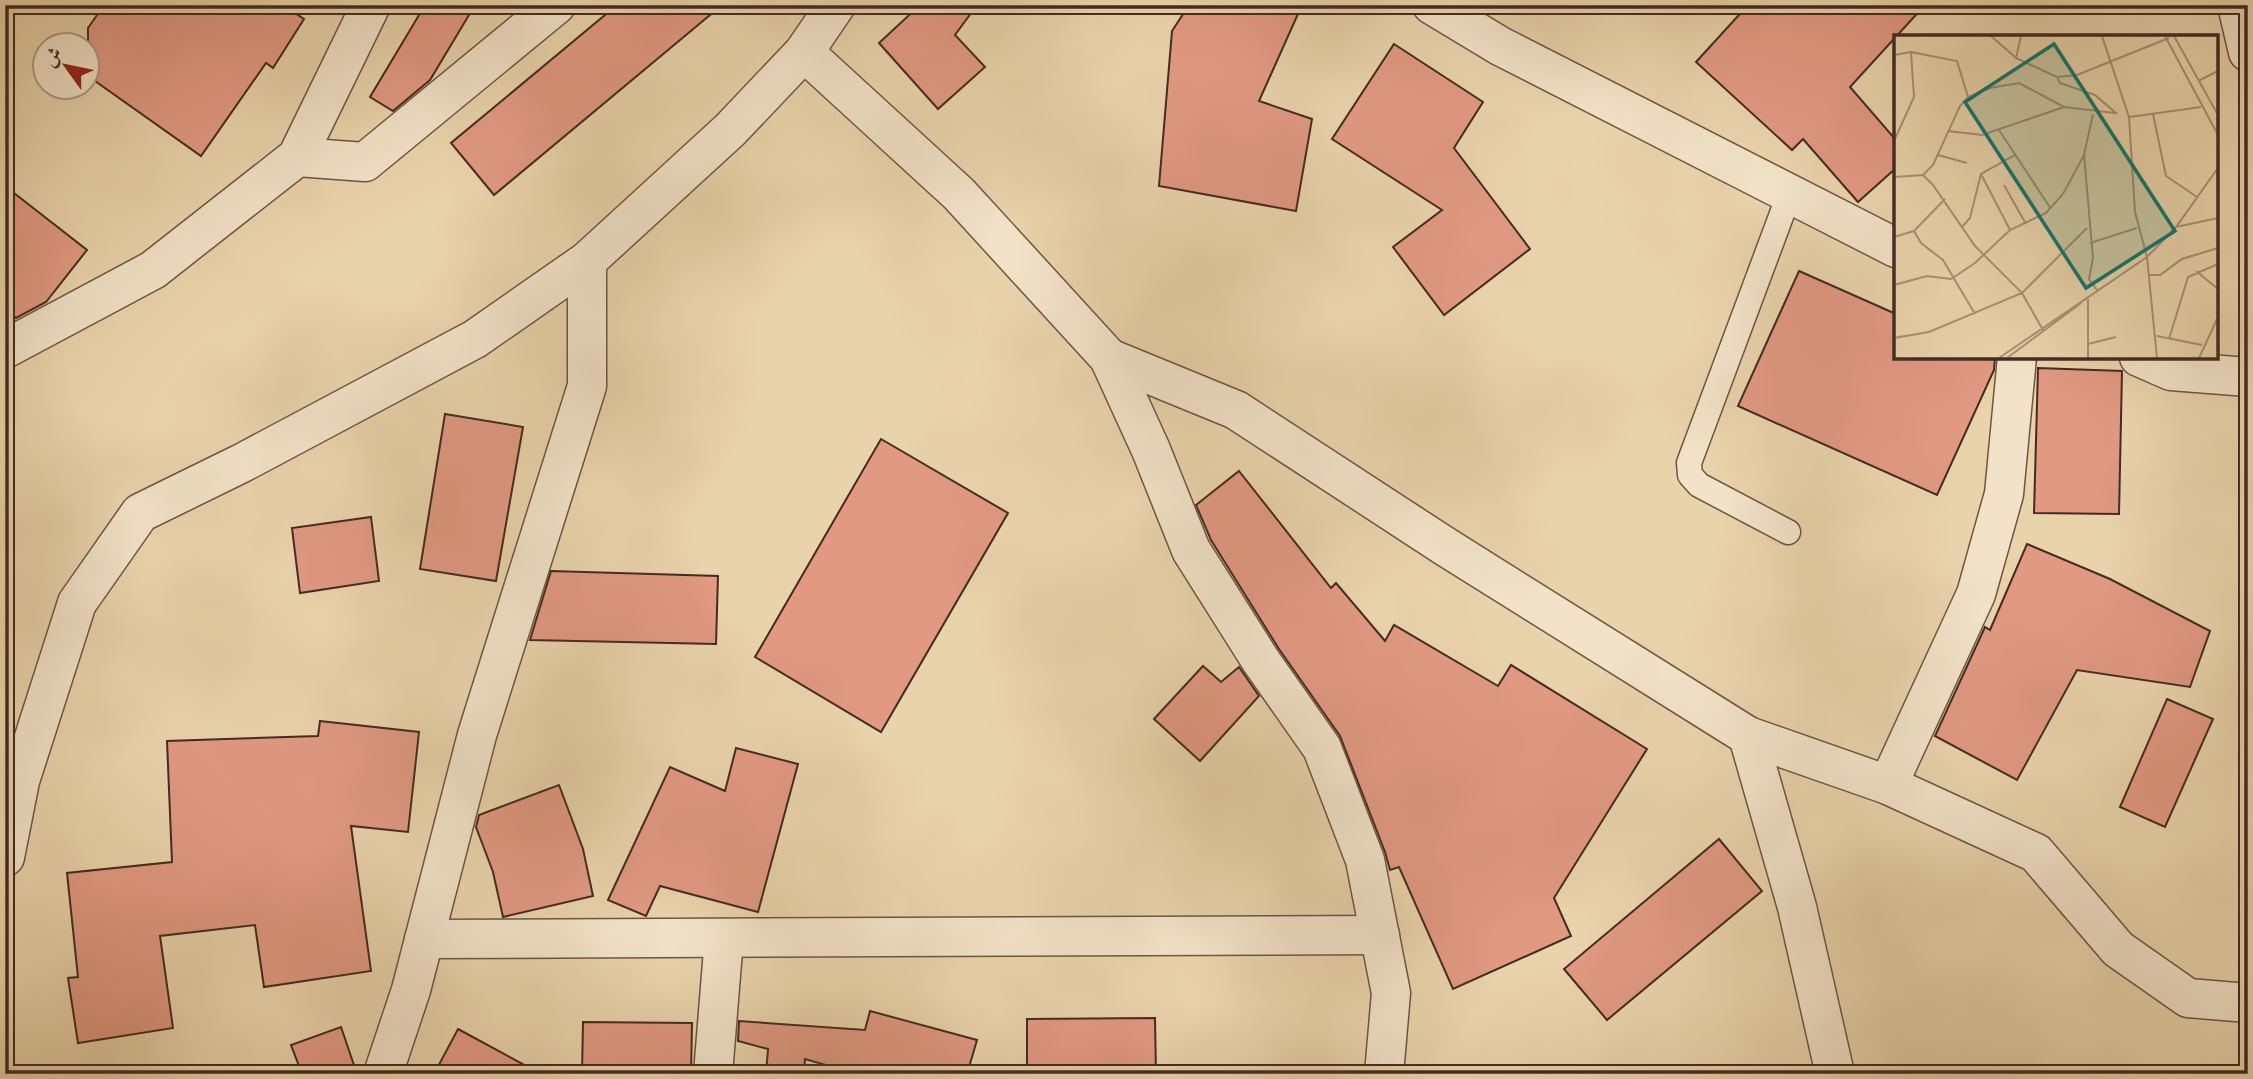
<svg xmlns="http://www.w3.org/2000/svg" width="2253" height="1079" font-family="'Libre Caslon Text',Amiri,serif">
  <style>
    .building { fill: #e19982; stroke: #442b21; stroke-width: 2 }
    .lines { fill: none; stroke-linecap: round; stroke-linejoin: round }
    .service-casing { stroke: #6d5544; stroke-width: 27 }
    .minor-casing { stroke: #6d5544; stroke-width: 41 }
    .tertiary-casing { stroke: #6d5544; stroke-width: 41 }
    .service { stroke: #f1e2c8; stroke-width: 24 }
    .minor { stroke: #f1e2c8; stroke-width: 38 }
    .tertiary { stroke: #f1e2c8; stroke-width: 38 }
    .inset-road { fill: none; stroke: #a79074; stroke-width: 2 }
    .view { fill: #0f766e; fill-opacity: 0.15; stroke: #0f766e; stroke-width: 3.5 }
    .inset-edge { fill: none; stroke: #442b21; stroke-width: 3.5 }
  </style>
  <rect width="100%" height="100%" fill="#e9d3ab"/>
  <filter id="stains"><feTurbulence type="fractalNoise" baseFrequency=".00286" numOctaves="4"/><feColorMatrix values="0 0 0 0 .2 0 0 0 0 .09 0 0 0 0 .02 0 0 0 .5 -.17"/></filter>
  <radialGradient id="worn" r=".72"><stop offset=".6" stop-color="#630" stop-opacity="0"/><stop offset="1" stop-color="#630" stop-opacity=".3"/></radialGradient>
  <g class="building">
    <polygon points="104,5 283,5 304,19 273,68 266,63 201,156 88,76 88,28"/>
    <polygon points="425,5 475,5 430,80 393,111 370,97"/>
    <polygon points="617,5 722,5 494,195 451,143"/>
    <polygon points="920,5 977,5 955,35 985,67 938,109 879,43"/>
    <polygon points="1189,5 1302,5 1259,101 1312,119 1296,211 1159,186 1172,31"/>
    <polygon points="1748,5 1925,5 1850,87 1896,140 1896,168 1858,202 1803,139 1792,150 1696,62"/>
    <polygon points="1394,44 1483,102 1454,148 1530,249 1444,315 1393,247 1442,210 1332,139"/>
    <polygon points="5,186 87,250 46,302 16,318 5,309"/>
    <polygon points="1799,271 1896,314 1896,357 1995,357 1994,370 1937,495 1738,406"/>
    <polygon points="2038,368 2122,371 2119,514 2034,513"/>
    <polygon points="445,414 523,427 496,581 420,569"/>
    <polygon points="881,439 1008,513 881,732 755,657"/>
    <polygon points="1239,471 1331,588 1336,583 1385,641 1394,625 1498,686 1511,665 1647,749 1554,898 1571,936 1453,989 1399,867 1390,870 1385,852 1340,736 1279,649 1211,540 1196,505"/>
    <polygon points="371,517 379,581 300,593 292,528"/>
    <polygon points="2027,544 2110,579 2210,631 2190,687 2077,670 2017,780 1935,736 1985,627 1990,630"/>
    <polygon points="551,571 718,576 716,644 530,640"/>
    <polygon points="1203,666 1221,682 1239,667 1259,696 1200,761 1154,719"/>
    <polygon points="2167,699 2213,719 2165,827 2120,807"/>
    <polygon points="320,721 419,732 408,832 351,826 371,971 264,987 255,925 160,936 173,1028 78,1043 68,978 78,977 67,873 172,862 167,741 318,736"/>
    <polygon points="736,748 798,764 758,912 660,886 646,916 608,900 670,767 725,791"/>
    <polygon points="559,785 583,849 593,896 503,917 493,872 476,827 479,815"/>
    <polygon points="1719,839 1762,891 1607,1020 1564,969"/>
    <polygon points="870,1011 977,1040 967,1074 857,1074 805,1059 804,1074 766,1074 768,1049 738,1041 739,1021 865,1030"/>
    <polygon points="1155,1018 1156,1074 1027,1074 1027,1019"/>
    <polygon points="583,1022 692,1023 691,1074 582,1074"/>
    <polygon points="341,1027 357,1074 302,1074 291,1045"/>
    <polygon points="458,1029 541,1074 434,1074"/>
  </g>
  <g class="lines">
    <g class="service-casing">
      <polyline id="service" points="1788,532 1699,485 1690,475 1689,463 1789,195"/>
    </g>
    <g class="minor-casing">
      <g id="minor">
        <polyline points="1432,5 1500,46 1896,248"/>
        <polyline points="2237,5 2248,52"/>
        <polyline points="804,52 959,194 1109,358 1151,450 1191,550 1261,661 1322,748 1365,860 1391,993 1384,1074"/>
        <polyline points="297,157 365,162 556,5"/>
        <polyline points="2139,357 2171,371 2248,377"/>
        <polyline points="1109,358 1236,410 1446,547 1748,736 1888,785 2036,853 2118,949 2188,998 2248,1003"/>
        <polyline points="1748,736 1797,907 1835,1074"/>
        <polyline points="1888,785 1976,594 2004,494 2017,357"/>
        <polyline points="5,857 20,781 77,603 140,513 242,463 475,339 587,261 730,130 804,52 836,5"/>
        <polyline points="424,939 1380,935"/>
        <polyline points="383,1074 411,990 477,735 587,386 587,261"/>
        <polyline points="713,1074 724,938"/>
      </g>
    </g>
    <g class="tertiary-casing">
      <polyline id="tertiary" points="5,349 153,270 297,157 371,5"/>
    </g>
    <use href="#service" class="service"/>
    <use href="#minor" class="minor"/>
    <use href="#tertiary" class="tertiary"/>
  </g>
  <g transform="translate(1894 35)">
    <rect width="324" height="324" fill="#e9d3ab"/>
    <path class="inset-road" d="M97 1 122 23 163 42 183 40 275 3M208 1 235 82M271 1 324 100M280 1 324 80M17 17 63 26 74 62M0 20 17 17 20 62 0 106M122 23 127 1M163 42 166 48 201 60 223 79M304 46 324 36M259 79 272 141 303 162M105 95 157 174M54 96 88 100 170 72M44 120 73 128M190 120 199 223 195 244 203 255M87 139 116 195M29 140 39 130 66 71 74 62 96 53 125 48 170 72 221 78M0 142 29 140 39 150 81 211 128 258 149 295M110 150 132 189M0 156V188M68 192 76 183 87 139 121 120M282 192 324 183M20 196 27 208 49 225 81 279M0 202 20 196 51 164M196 208 243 193M302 236 324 254M255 240H266L288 224 324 213M0 250 33 241 57 244 81 228 116 195 152 178 169 159 190 120 199 79M194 264V323M263 301 308 310M0 303 35 297 128 258 193 193M275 304 294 242 324 229M194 309 222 302M105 323 253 222 282 192 324 133M113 323 187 268M263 323 253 222 241 177 235 82 307 72M305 323 324 282"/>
    <path class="view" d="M160 9 281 196 192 253 71 67Z"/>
    <rect width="324" height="324" class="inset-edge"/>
  </g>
  <rect width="2253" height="1079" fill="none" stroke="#e9d3ab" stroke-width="28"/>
  <rect x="7" y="7" width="2239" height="1065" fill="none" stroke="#442b21" stroke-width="3.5"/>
  <rect x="14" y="14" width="2225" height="1051" fill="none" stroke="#442b21" stroke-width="2"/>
  <g transform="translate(66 66) rotate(303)"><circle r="33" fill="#f1e2c8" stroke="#ac9985" stroke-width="2"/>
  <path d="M0-5L12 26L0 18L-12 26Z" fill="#8f2418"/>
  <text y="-10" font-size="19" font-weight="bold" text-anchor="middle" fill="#442b21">ش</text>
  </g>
  <rect width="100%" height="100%" filter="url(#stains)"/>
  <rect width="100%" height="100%" fill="url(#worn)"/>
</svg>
